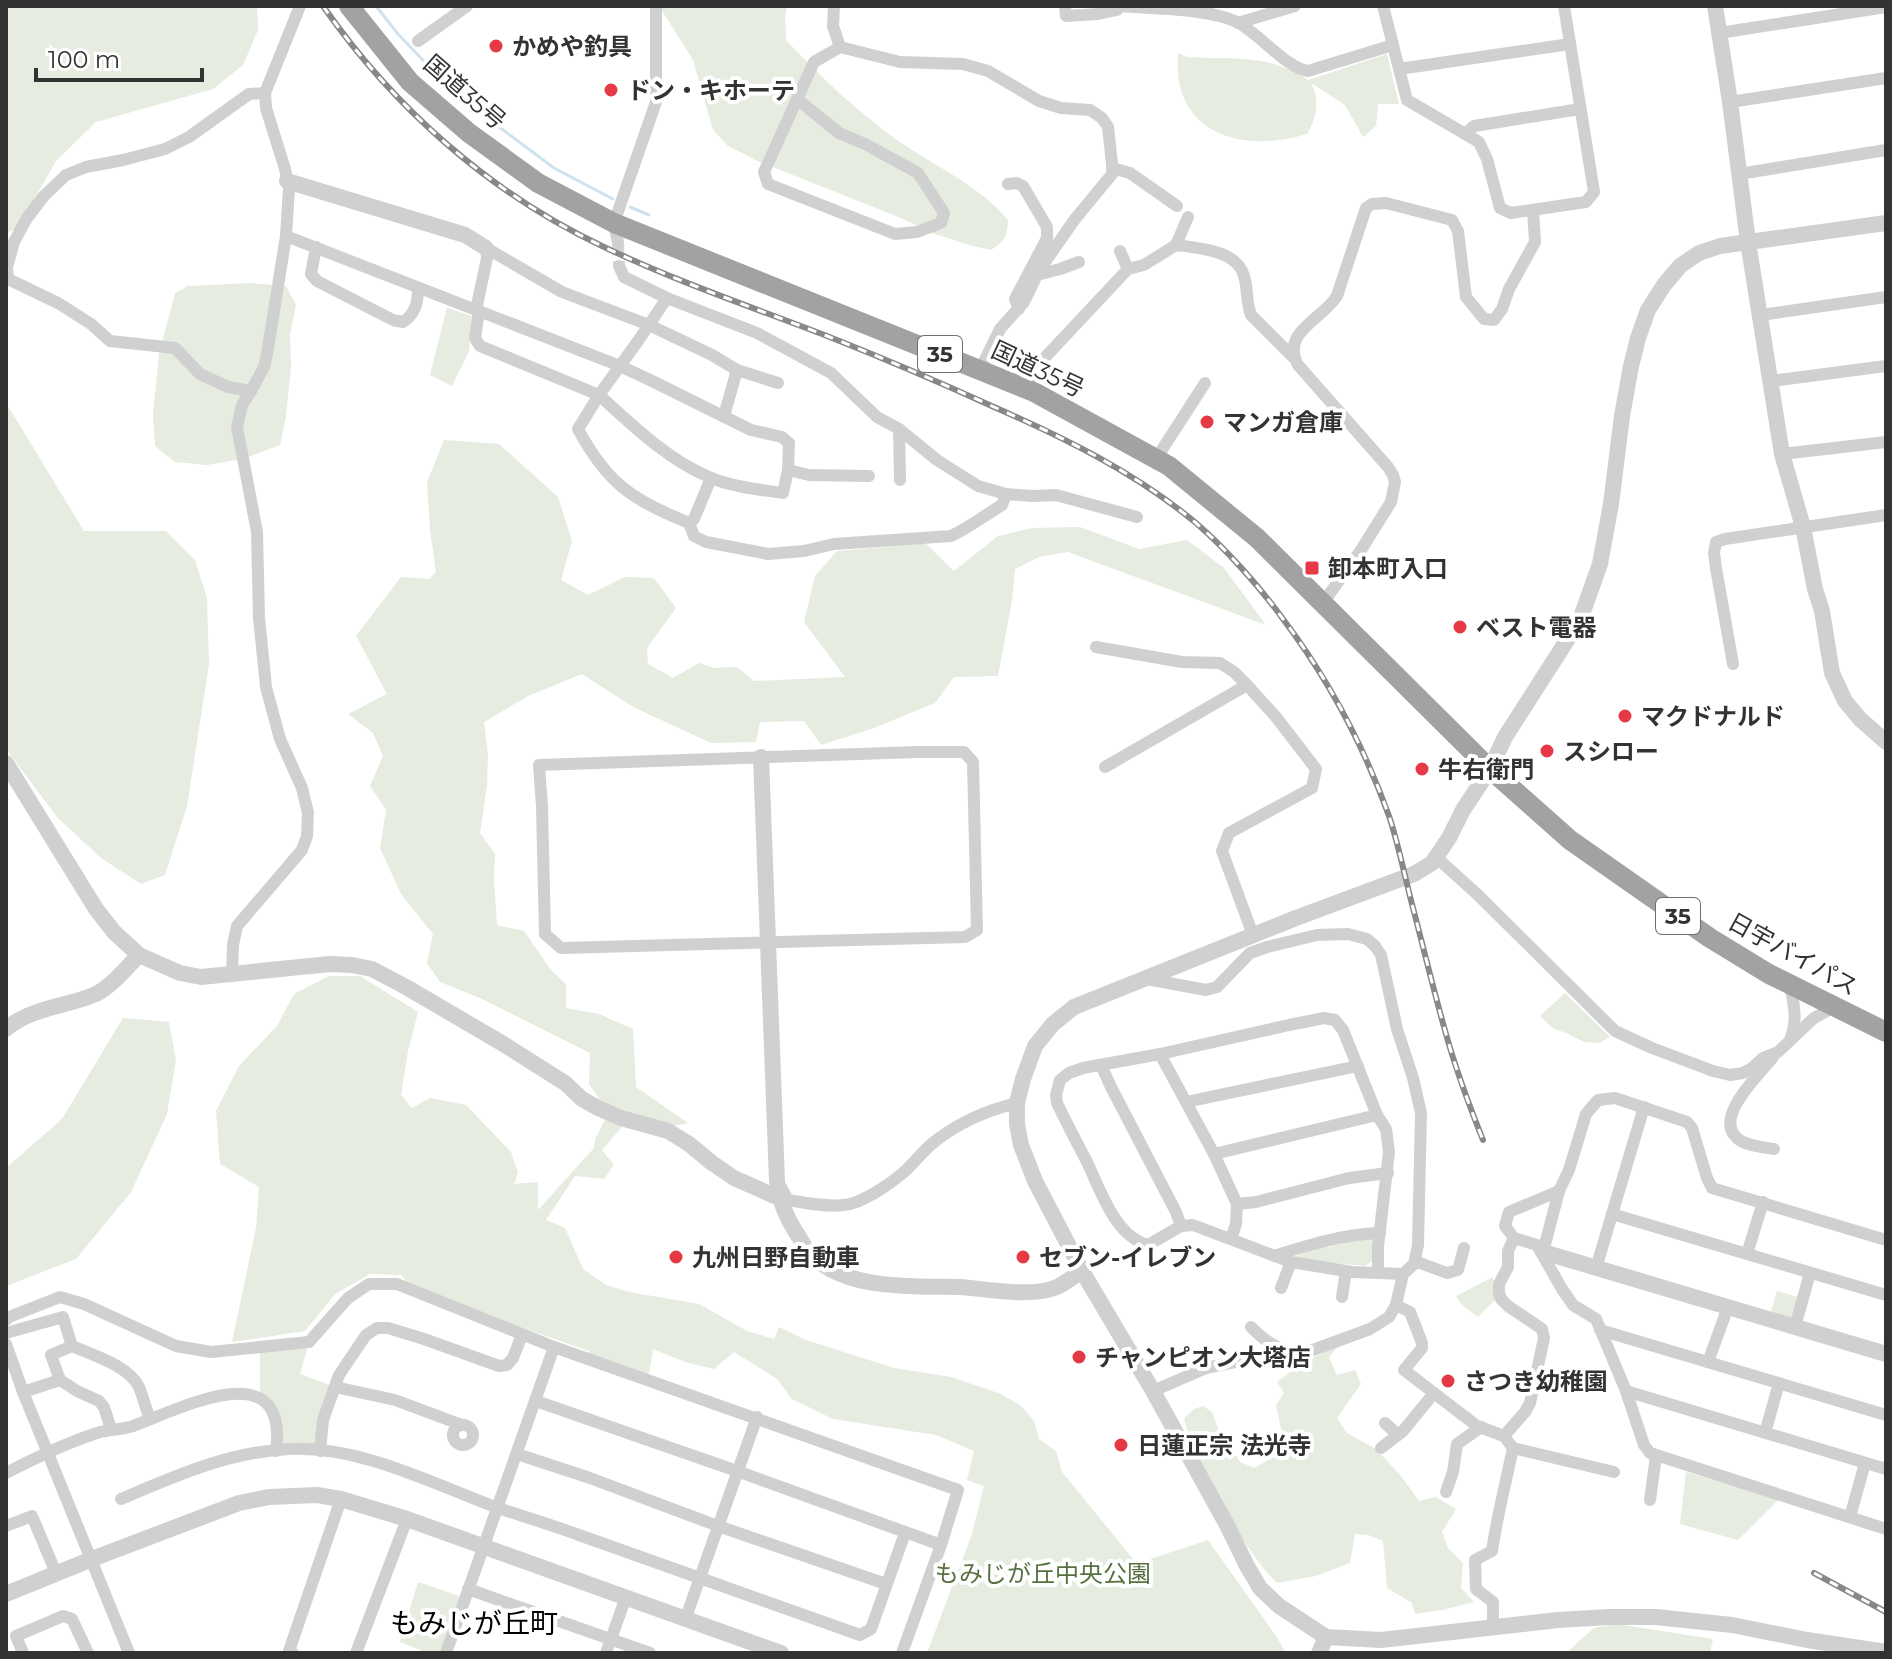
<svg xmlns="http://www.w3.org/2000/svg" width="1892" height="1659" font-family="Montserrat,'Noto Sans JP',sans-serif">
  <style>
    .green { fill: #e6ecdf }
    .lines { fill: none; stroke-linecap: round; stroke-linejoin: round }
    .stream { stroke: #cfe2ee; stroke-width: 3 }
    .minor-tunnel { stroke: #d6d6d6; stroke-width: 12; stroke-dasharray: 12 6; stroke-linecap: butt }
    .minor { stroke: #d0d0d0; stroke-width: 12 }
    .tertiary { stroke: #d0d0d0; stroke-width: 16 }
    .trunk { stroke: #a2a2a2; stroke-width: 20 }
    .rail-casing { stroke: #888; stroke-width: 6 }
    .rail { stroke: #fff; stroke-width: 3; stroke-dasharray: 9; stroke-linecap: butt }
    .poi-dot { fill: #e63946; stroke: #fff; stroke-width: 3 }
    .labels { text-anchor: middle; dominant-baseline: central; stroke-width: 8; stroke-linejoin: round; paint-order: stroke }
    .shield { fill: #fff; stroke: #707070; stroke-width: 2 }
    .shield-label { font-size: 22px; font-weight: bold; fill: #333 }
    .poi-label { font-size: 24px; font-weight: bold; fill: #333; stroke: #fff; text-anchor: start }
    .street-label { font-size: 24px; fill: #333; stroke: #fff }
    .park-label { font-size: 24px; fill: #56703f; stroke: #fff }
    .quarter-label { font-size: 28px; fill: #000; stroke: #fff }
  </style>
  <rect width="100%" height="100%" fill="#fff"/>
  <g class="green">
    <polygon points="6,6 257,6 258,30 243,65 213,89 96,122 56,161 18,228 6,233"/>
    <path d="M659 6H787L785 18 786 40C821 77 856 111 897 140 934 166 979 185 1008 220 1007 237 1006 240 991 250L969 245 935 234 901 218 755 160 727 145 713 130 693 60Z"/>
    <path d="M1178 53 1187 57C1233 60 1267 53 1308 80L1387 54 1399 104H1378L1376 126 1363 137 1345 105 1311 83C1320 98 1317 118 1307 134 1242 154 1171 134 1178 53Z"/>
    <polygon points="251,283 286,286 296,305 290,334 291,366 286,416 280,445 243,459 207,465 175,462 155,446 153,415 159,354 175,293 188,286"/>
    <polygon points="447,308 472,316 469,351 452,386 430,375"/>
    <polygon points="6,403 84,531 166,531 195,560 207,598 209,664 187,806 165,875 141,884 101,858 57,817 6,749"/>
    <polygon points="444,440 499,444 558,497 572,541 561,580 588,595 625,577 654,578 676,608 647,648 648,664 673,678 699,663 715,668 737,667 754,681 845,677 804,622 815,576 837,551 925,543 954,571 998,536 1032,528 1080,527 1139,549 1187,540 1224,568 1266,625 1068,552 1039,557 1015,569 1012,600 998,676 954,677 935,703 874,728 821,745 804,721 760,722 756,742 711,743 635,708 582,674 528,696 484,722 488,755 487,785 480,833 495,854 494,880 497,925 524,931 551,970 566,984 566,1008 599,1014 633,1029 636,1087 688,1123 672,1126 633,1114 602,1150 614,1165 604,1179 575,1176 546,1220 565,1228 583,1269 606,1285 629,1292 699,1304 747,1331 774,1339 779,1327 806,1340 894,1368 951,1377 1001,1394 1020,1405 1034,1421 1039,1439 1056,1451 1062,1472 1134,1560 1144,1561 1208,1540 1276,1636 1286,1653 927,1653 972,1534 984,1486 967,1480 974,1451 936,1435 833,1419 792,1399 777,1379 734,1352 714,1369 685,1362 653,1349 648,1380 588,1358 589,1351 414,1290 401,1275 370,1274 335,1294 305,1331 232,1342 256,1228 259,1187 220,1164 216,1111 239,1066 277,1026 294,994 329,976 360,976 418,1012 408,1051 401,1095 412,1108 430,1098 466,1105 511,1152 518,1173 514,1184 538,1182 538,1210 594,1148 595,1139 609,1112 589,1084 590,1053 480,998 440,982 427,963 433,934 401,894 380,848 386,810 370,786 383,756 373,733 348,714 387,694 356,636 401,577 429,579 436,572 430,530 427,482"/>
    <polygon points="1565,993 1610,1037 1599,1043 1584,1042 1567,1033 1554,1029 1540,1016"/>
    <polygon points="123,1018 169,1022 176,1060 167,1114 131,1192 76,1259 6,1286 6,1168 62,1119"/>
    <polygon points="1370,1236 1375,1241 1372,1261 1365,1266 1291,1259 1318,1246 1329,1247"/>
    <polygon points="1493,1277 1497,1298 1478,1317 1461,1304 1456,1296"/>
    <polygon points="1777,1291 1801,1298 1794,1323 1770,1315"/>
    <polygon points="309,1342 300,1374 335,1387 320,1451 276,1451 277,1440 260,1397 260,1347"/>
    <path d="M1338 1346 1329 1358 1337 1375 1355 1370 1361 1384 1337 1418 1347 1433 1376 1449 1401 1476 1419 1501 1436 1497 1456 1509 1442 1532 1448 1548 1463 1563 1461 1588 1474 1602 1442 1610 1415 1614 1412 1603 1387 1588 1383 1541 1368 1535 1355 1534 1350 1563 1316 1576 1277 1583C1244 1551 1195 1463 1184 1418L1194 1409 1203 1406 1212 1412 1220 1433 1226 1439 1240 1462 1254 1468 1282 1453 1281 1429 1276 1405 1284 1393 1277 1382 1304 1362Z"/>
    <polygon points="1686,1472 1779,1499 1738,1540 1680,1524"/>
    <polygon points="418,1582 465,1598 446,1653 428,1653 400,1642"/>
    <polygon points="1617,1624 1713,1639 1710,1653 1566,1653 1594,1628"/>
  </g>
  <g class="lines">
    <g class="stream">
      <polyline points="376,6 398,34 439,77 462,99 554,168 613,199"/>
      <polyline points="630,207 649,215"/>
    </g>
    <polyline class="minor-tunnel" points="618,243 619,266"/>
    <g class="minor">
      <polyline points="834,6 833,26 840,47 900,62 963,64 988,71 1039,101 1061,108 1090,110 1102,118 1108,127 1113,173 1075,219 1040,269 1024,302 1000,329 980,370"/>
      <polyline points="1065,6 1066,16 1098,14 1117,10 1119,6"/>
      <path d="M1120 6C1154 9 1207 8 1237 22 1260 34 1286 68 1308 71L1393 45"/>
      <polyline points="1383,6 1407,100 1479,142 1487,159 1500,208 1511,213 1586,202 1594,192 1564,6"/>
      <polyline points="1238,23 1295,6"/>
      <polyline points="1719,33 1886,7"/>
      <polyline points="418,41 467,6"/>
      <polyline points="1399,69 1570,44"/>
      <polyline points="797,99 839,133 865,144 918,173 944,213 941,223 917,232 895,234 768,184 764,172 814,62 840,47"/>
      <polyline points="1730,102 1886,78"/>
      <polyline points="1465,134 1474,126 1580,109"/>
      <polyline points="1112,168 1130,173 1177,206"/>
      <polyline points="1739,174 1886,150"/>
      <polyline points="1008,184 1017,183 1023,186 1047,227 1047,238 1015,299 1019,309"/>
      <path d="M1188 217 1176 245C1198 248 1237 250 1244 276 1248 289 1246 302 1251 315L1293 357"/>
      <path d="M286 236 476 310 479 311 475 338 480 346 599 395 578 429C608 485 632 499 689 523L694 519 711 478"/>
      <polyline points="618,243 614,223 656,102 656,6"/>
      <path d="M316 247 311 274 317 281 393 320 403 322C415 314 418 303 418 289"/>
      <polyline points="486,248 562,292 649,325 712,355 737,370 724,416"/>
      <path d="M619 266 624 277 667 298 757 333 831 373 877 417 899 429 937 460 978 486 1006 494 1002 505C985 515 969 528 951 536L834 544 804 551 768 554 706 542 694 536 689 523"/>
      <polyline points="1128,269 1144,265 1176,245"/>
      <polyline points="1037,275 1060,269 1079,262"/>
      <path d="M667 298 638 341 599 395C632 425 668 460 709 477 728 486 761 490 783 493L788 470"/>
      <polyline points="476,310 487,258 486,248"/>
      <polyline points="479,311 620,366 650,380 751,430 782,437 789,443 788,470 809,475 869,476"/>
      <polyline points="1761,315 1886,297"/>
      <polyline points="737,370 778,383"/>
      <polyline points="1771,381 1886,366"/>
      <polyline points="1025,388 1036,367 1128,269 1120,251"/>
      <polyline points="251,391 228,387 200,374 175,348 110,341 91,324 58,303 8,279 7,267 14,242 27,218 44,196 66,175 86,167 123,160 165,149 189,137 249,94 265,93"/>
      <polyline points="899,429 900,480"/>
      <polyline points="1782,454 1886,442"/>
      <polyline points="1156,459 1205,383"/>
      <polyline points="1006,494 1032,496 1056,495 1137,517"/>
      <path d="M1323 603 1361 550 1391 502 1395 482 1393 475 1388 467 1298 365C1280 332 1323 319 1337 296L1366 208 1372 204 1386 203 1452 220 1458 231 1466 297 1484 319 1494 320 1502 309 1509 289 1535 242 1533 210"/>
      <polyline points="1096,647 1182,662 1220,663 1234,672 1247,685"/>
      <polyline points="1733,664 1716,568 1714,553 1716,542 1725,539 1886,515"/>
      <polygon points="918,752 964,752 973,762 977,930 965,937 561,948 545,934 542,806 539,765"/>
      <polyline points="1105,767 1247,685 1276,717 1316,769 1312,788 1229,833 1222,851 1253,935"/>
      <polyline points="1436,857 1478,895 1615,1031 1652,1048 1713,1071 1730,1075 1743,1073 1752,1068 1763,1058 1778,1052 1814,1018 1834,1007"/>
      <polyline points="232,974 233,945 237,926 302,850 307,836 308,813 302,788 280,739 266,687 259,618 257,532 237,427 242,405 251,391 264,367 267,354 286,236 289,188 285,169 266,108 265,93 300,6"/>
      <polyline points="1147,979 1206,990 1217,987 1250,953 1267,947 1317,935 1348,934 1367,939 1375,946 1381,955 1397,1029 1413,1078 1421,1113 1418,1245 1414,1264 1403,1274 1396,1305 1389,1317 1370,1329 1291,1358 1264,1356 1206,1368 1153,1391"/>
      <path d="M1790 985C1794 1005 1798 1020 1790 1040"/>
      <polyline points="1160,1054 1214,1154 1237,1204 1236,1224 1231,1239"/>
      <path d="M1773 1057C1760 1074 1713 1117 1737 1138 1745 1146 1763 1147 1774 1149"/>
      <polyline points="1101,1065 1111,1087 1176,1212 1181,1226"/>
      <polyline points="1186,1102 1358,1066"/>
      <polyline points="1214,1154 1377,1115"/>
      <path d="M781 1187 788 1200C806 1203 826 1207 844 1205 861 1204 890 1184 903 1173 914 1163 923 1151 934 1142 958 1123 987 1110 1017 1103"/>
      <polyline points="1237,1204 1256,1202 1349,1178 1388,1173"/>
      <polyline points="1612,1214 1886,1295"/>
      <polyline points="1886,1240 1712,1188 1707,1178 1692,1128 1687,1122 1615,1098 1598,1100 1586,1114 1569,1170 1559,1191 1509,1212 1505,1226 1514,1238 1537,1245 1562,1289 1573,1305 1596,1319 1626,1391 1886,1469"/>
      <polyline points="1543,1252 1559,1191"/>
      <polyline points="1747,1254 1763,1202"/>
      <path d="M1274 1256C1308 1245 1344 1234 1380 1233"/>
      <polyline points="1415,1261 1447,1273 1458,1270 1464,1248"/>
      <polyline points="1596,1268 1644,1107"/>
      <path d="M1378 1272V1247L1389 1152 1386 1129 1377 1115 1343 1030 1335 1020 1324 1018 1289 1025 1160 1054 1083 1068 1069 1073 1060 1080 1056 1095 1057 1103C1066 1122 1076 1141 1086 1160 1100 1188 1114 1236 1148 1245L1181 1226 1193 1225 1291 1262 1352 1272 1403 1274"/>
      <polyline points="1281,1288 1291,1262"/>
      <polyline points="1342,1297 1346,1271"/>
      <polyline points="1396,1305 1410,1312 1422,1343 1422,1348 1404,1370 1434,1393"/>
      <polyline points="6,1320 9,1317 60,1297 84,1304 176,1346 211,1352 309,1342 348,1298 369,1284 397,1284 554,1347"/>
      <path d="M1251 1327C1264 1340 1274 1347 1291 1353"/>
      <polyline points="1795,1327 1810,1273"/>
      <polyline points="1600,1330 1886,1415"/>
      <polyline points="6,1333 63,1317 72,1346"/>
      <path d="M6 1344 23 1392 60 1380 51 1355 72 1346C93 1355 129 1366 139 1387 143 1397 146 1409 150 1419"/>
      <polyline points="1708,1362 1728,1307"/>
      <polyline points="60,1380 77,1391 99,1401 104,1407 111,1429"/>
      <polyline points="335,1387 395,1400 462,1425"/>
      <polyline points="1626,1391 1644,1445 1650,1453 1886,1529"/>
      <polyline points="23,1392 129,1653"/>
      <polyline points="536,1401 737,1471 941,1545"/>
      <polyline points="1385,1423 1398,1435"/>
      <circle cx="463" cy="1435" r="10"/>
      <polyline points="1765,1433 1779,1383"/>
      <polyline points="1381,1448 1403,1431 1434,1393 1477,1426 1504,1436"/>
      <polyline points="1513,1448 1504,1436 1525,1412 1530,1403 1544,1338 1542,1329 1508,1306 1501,1299 1499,1293 1499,1284 1508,1267 1508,1251 1514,1238"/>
      <polyline points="320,1451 323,1420 339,1375 366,1335 377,1328 388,1328 424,1339 499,1366 507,1365 513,1358 522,1335"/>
      <polyline points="517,1454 590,1478 718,1526 886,1584"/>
      <path d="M6 1473C35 1458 66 1443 97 1433 109 1429 121 1430 133 1426 180 1409 289 1351 276 1451"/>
      <polyline points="1446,1492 1453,1472 1457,1444 1481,1427"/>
      <path d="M121 1499C175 1476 228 1452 289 1449 362 1446 431 1483 498 1508 525 1517 552 1525 579 1535 673 1568 766 1602 860 1635L871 1629 905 1533"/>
      <polyline points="1650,1500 1656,1456"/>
      <polyline points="1850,1517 1865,1463"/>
      <polyline points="6,1526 32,1516 56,1573"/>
      <polyline points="468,1589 650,1653"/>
      <polyline points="685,1620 757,1417"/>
      <path d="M1493 1627V1602L1476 1589 1475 1560 1492 1551C1497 1516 1506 1482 1513 1448L1614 1472"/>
      <polyline points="23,1653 16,1636 63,1616 72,1619 88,1653"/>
      <polyline points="293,1653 289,1651 341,1499"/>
      <polyline points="356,1653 407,1519"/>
      <polyline points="446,1653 554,1347 958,1490 941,1545 902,1653"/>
      <polyline points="606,1653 626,1597"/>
    </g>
    <g class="tertiary">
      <polyline points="1715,6 1730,102 1748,242 1782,454 1803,527 1815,589 1822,611 1832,673 1845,701 1860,719 1886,742"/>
      <polyline points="287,181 465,235 486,248"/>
      <polyline points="1886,223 1720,246 1699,253 1680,266 1664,285 1648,310 1638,338 1631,366 1622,416 1611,504 1600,564 1580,620 1505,737 1490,769 1463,810 1449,838 1432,863 1414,874 1296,918 1074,1007 1053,1024 1035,1046 1023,1079 1017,1103 1017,1124 1021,1145 1035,1181 1082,1271 1153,1391 1227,1525 1247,1566 1260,1588 1279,1606 1326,1637 1381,1640 1558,1620 1609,1617 1656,1617 1732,1625 1807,1640 1886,1652"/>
      <path d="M761 757 777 1181C779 1202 787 1219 799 1237 802 1242 805 1248 809 1252 842 1291 913 1286 960 1287 988 1289 1031 1298 1057 1287 1066 1283 1074 1276 1082 1271"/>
      <polyline points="6,763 96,909 114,932 139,955 180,973 201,977 330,964 352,965 372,969 406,987 500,1042 565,1083 582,1099 598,1108 621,1118 668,1131 689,1144 712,1163 734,1178 779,1198"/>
      <path d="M6 1029C32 1007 66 1007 96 994 112 986 126 968 139 955"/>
      <polyline points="1543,1252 1886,1354"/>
      <polyline points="6,1594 92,1559 239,1503 269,1497 317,1495 341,1499 407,1519 781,1653"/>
      <polyline points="1319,1653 1326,1637"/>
    </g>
    <polyline class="trunk" points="349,6 410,82 469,133 538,183 614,223 1034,392 1169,466 1257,538 1490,769 1570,840 1710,938 1769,974 1886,1032"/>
    <g class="rail-casing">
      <g id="rail">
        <path d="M323 6C394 108 490 193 602 246 675 281 752 307 827 336 883 358 939 382 994 407 1065 438 1136 473 1196 523 1225 548 1260 587 1283 619 1329 680 1363 744 1389 816 1399 846 1405 878 1413 908 1424 950 1434 992 1446 1034 1456 1070 1469 1105 1483 1140"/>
        <polyline points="1814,1573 1886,1612"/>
      </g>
    </g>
    <use href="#rail" class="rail"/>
  </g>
  <g class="poi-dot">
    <circle cx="496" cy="46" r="8"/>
    <circle cx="611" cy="90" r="8"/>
    <circle cx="1207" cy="422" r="8"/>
    <rect x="1304" y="560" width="16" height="16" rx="4"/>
    <circle cx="1460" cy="627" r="8"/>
    <circle cx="1625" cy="716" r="8"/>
    <circle cx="1547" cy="751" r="8"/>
    <circle cx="1422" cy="769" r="8"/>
    <circle cx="676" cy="1257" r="8"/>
    <circle cx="1023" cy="1257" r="8"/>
    <circle cx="1079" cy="1357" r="8"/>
    <circle cx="1448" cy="1381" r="8"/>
    <circle cx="1121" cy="1445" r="8"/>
  </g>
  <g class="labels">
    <g class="shield">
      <rect x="918" y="336" width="44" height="36" rx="6"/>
      <rect x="1656" y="898" width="44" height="36" rx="6"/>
    </g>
    <g class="shield-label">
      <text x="940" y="354">35</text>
      <text x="1678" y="916">35</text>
    </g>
    <g class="poi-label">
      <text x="512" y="46">かめや釣具</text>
      <text x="627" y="90">ドン・キホーテ</text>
      <text x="1223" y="422">マンガ倉庫</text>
      <text x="1328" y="568">卸本町入口</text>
      <text x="1476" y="627">ベスト電器</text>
      <text x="1641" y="716">マクドナルド</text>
      <text x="1563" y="751">スシロー</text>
      <text x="1438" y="769">牛右衛門</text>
      <text x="692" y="1257">九州日野自動車</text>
      <text x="1039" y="1257">セブン-イレブン</text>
      <text x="1095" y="1357">チャンピオン大塔店</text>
      <text x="1464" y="1381">さつき幼稚園</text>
      <text x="1137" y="1445">日蓮正宗 法光寺</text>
    </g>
    <g class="street-label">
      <text transform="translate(465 92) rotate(41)">国道35号</text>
      <text transform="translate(1038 369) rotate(25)">国道35号</text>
      <text transform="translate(1793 954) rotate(29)">日宇バイパス</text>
    </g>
    <g class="park-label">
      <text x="1043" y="1573">もみじが丘中央公園</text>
    </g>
    <g class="quarter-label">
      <text x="474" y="1623">もみじが丘町</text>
    </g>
  </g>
  <rect width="1892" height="1659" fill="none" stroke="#333333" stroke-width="16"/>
  <path d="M36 68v12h166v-12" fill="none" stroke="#333333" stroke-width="4"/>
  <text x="48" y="68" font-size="24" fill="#333333" stroke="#ffffff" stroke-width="6" paint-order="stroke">100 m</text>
</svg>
